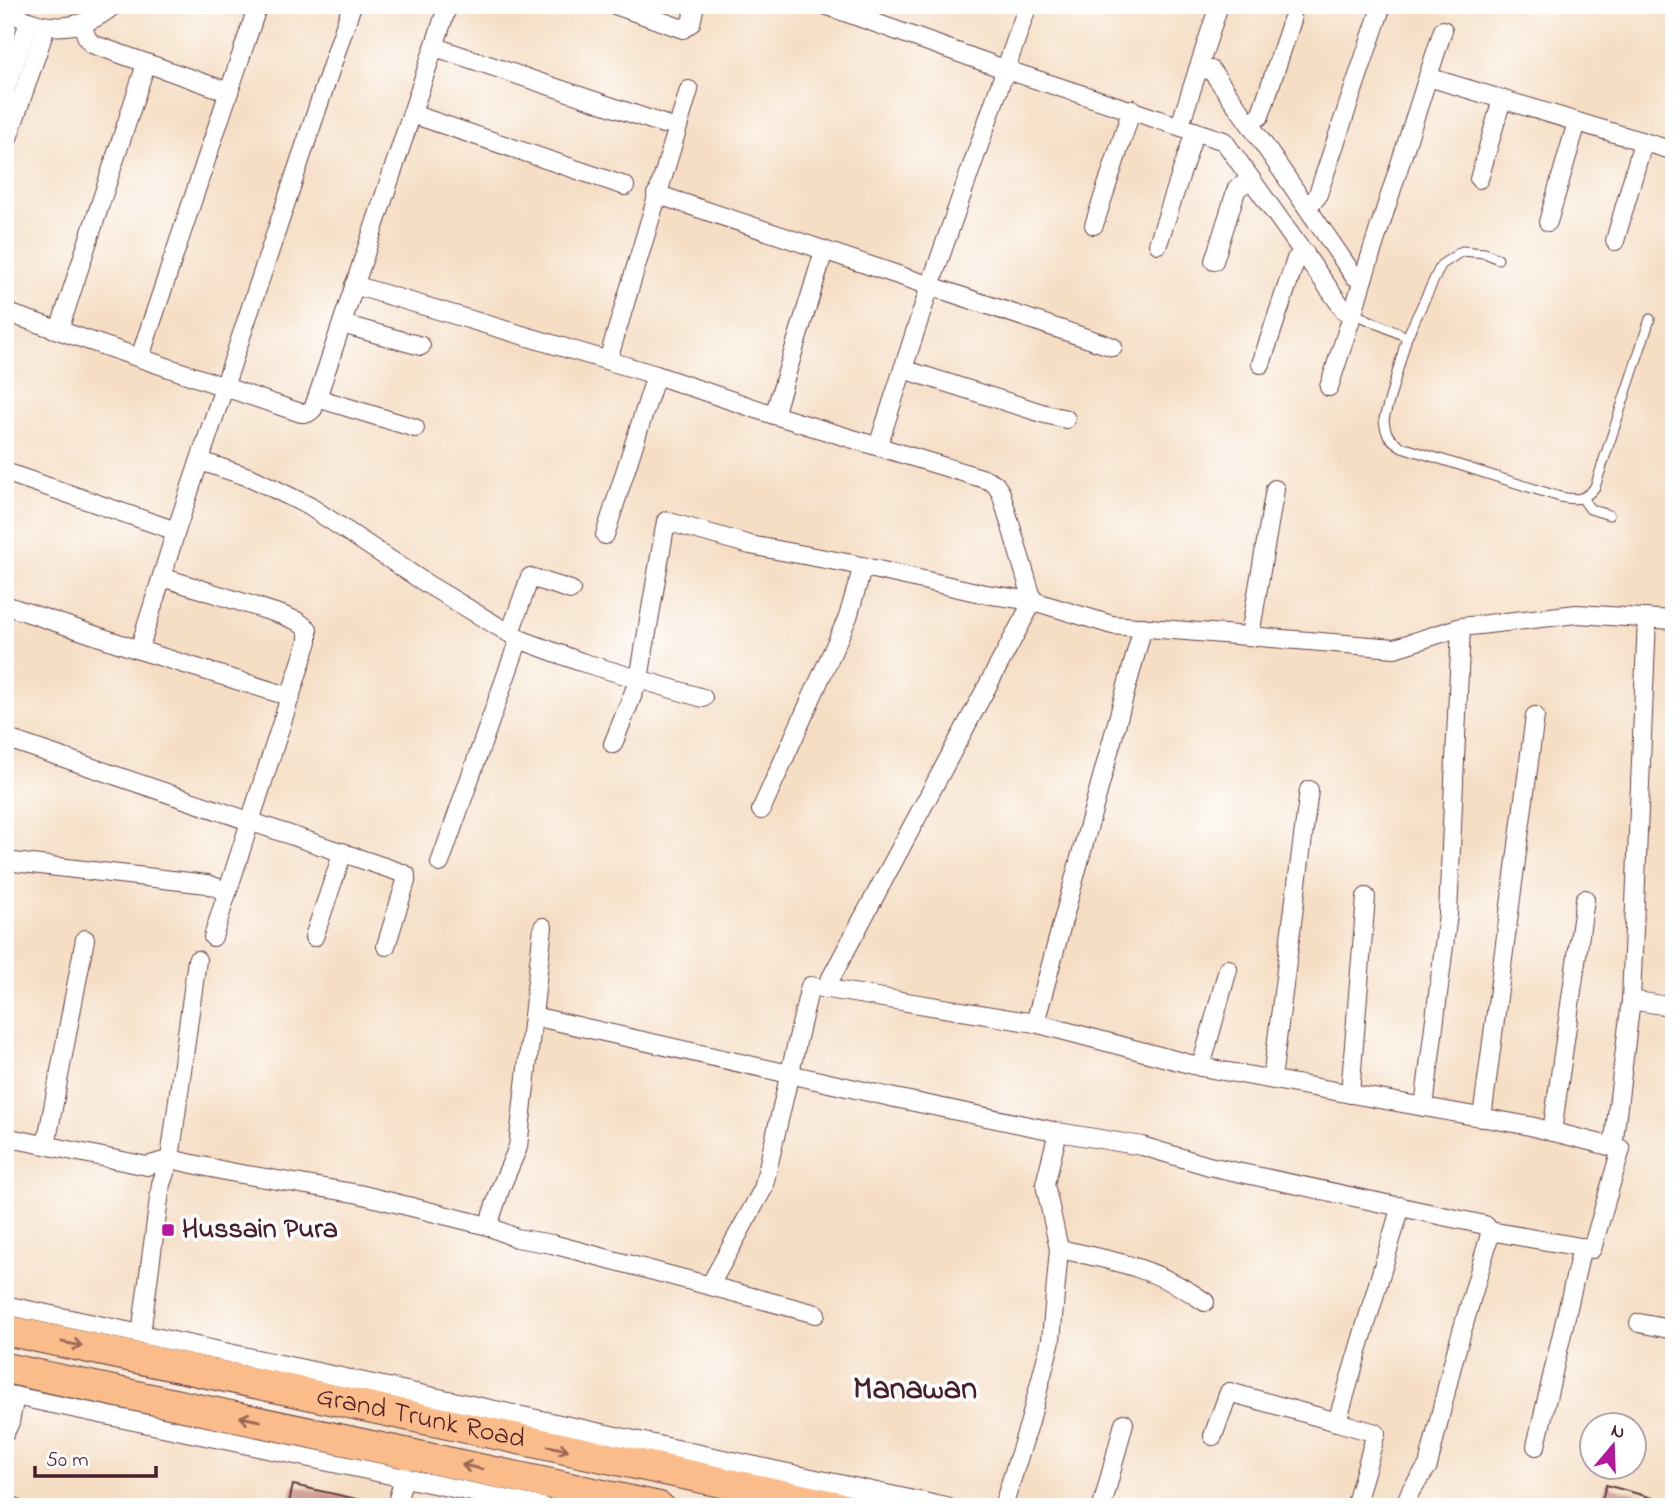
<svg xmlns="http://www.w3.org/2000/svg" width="1679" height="1512" font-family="'Indie Flower',sans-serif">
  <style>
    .building { fill: #ce978c }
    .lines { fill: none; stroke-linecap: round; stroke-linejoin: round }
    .service-casing { stroke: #643c42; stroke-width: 11 }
    .minor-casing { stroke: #643c42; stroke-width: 20 }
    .trunk-casing { stroke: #643c42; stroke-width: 32 }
    .service { stroke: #fff; stroke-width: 9 }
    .minor { stroke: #fff; stroke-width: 18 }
    .trunk { stroke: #f9bc8a; stroke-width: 30 }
    .oneway { stroke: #996656 }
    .poi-dot { fill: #b5179e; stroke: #fff; stroke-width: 2.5 }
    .labels { text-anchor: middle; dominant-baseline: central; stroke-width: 7; stroke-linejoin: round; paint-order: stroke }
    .poi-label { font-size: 28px; font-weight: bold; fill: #4a1f2b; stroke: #fff; text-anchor: start }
    .street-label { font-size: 28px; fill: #4a1f2b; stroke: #fff }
    .quarter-label { font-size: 32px; font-weight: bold; fill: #4a1f2b; stroke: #fff }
  </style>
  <rect width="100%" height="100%" fill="#fff"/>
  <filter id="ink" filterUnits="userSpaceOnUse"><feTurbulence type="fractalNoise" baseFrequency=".0143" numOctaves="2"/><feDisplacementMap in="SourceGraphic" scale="14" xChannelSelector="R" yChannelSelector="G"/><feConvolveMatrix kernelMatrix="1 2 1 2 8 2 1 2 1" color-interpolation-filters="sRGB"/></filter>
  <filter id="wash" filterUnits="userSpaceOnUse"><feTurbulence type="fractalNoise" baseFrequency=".00686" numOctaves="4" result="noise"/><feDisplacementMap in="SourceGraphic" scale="28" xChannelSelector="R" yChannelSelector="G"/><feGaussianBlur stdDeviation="1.57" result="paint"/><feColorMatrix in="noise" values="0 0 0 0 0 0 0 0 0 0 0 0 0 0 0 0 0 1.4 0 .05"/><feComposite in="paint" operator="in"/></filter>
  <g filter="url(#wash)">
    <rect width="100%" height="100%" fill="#f5dec4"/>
    <g id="blocks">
      <g class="building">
        <polygon points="293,1485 366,1501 365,1507 288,1507"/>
        <polygon points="1606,1485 1671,1503 1670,1507 1600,1507"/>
      </g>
    </g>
  </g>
  <g filter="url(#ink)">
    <use href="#blocks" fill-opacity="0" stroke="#643c42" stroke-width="2"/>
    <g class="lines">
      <g class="service-casing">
        <g id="service">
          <polyline points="1353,313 1407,337 1441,265 1462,251 1485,253 1498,259"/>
          <path d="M1407 337 1384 419C1385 434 1389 439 1402 447L1560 497C1576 500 1584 501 1595 487L1650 319"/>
          <polyline points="1582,498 1590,509 1609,515"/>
        </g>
      </g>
      <g class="minor-casing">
        <g id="minor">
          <polyline points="615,5 683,29 691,23 695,5"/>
          <polyline points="825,5 1007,70 1224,141 1344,310 1353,313 1329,387"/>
          <path d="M5 8C39 33 82 33 114 5"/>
          <polyline points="82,24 87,38 92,44 229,92"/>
          <polyline points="435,47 663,124"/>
          <polyline points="1198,69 1211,70 1249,123 1354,276 1363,279 1443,30"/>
          <polyline points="1428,77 1674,151"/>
          <polyline points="5,91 29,22"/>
          <polyline points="412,114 625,186"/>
          <polyline points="1249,123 1260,116 1292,20"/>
          <polyline points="1180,125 1219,5"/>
          <polyline points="5,147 46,27"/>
          <polyline points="1479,179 1502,99"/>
          <polyline points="656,194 1113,347"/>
          <polyline points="1307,207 1317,197 1382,5"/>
          <polyline points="1548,222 1577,122"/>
          <polyline points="1094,225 1132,109"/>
          <polyline points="1615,241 1643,142"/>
          <polyline points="1158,244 1195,131"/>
          <polyline points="1214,261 1237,188 1252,180"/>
          <polyline points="354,285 656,375 774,415 988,480 995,484 1001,493 1033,601 825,989"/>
          <polyline points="5,312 301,413 308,413 313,409 317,398 448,5"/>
          <polyline points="1353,313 1363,279"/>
          <polyline points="342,324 421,346"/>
          <polyline points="59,330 146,64"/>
          <polyline points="140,357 258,5"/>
          <polyline points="608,360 689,90"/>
          <polyline points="1261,364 1296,259 1305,253"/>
          <polyline points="903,369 1045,414 1066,419"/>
          <polyline points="317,398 415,428"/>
          <polyline points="774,415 824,251"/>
          <polyline points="878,446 930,286 1028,5"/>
          <polyline points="200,461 252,478 309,506 427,584 519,639 581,662 703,698"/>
          <polyline points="5,472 176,531"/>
          <polyline points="605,535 656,375"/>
          <polyline points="162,577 282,615 297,621 308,629 308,641 213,937"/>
          <polyline points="5,605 139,650 291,697"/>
          <polyline points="510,633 530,577 571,590"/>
          <polyline points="1250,635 1275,489"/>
          <polyline points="139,650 176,531 352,5"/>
          <polyline points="5,738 402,873 406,875 406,881 386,946"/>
          <polyline points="613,744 639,679 666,521 750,545 847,563 985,594 1033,601 1112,625 1395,648 1461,627 1577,614 1674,620"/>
          <polyline points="761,810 848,617 863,566"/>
          <polyline points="5,861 207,884 226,891"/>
          <polyline points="440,863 519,639"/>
          <polyline points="314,937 343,852"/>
          <polyline points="1631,1000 1674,1007"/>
          <polyline points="533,1016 543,927"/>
          <polyline points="1035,1023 1143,627"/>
          <polyline points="1201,1067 1228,969"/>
          <polyline points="1272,1079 1309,790"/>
          <polyline points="1350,1094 1366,897"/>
          <polyline points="1424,1107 1448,914 1461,627"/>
          <polyline points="1482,1118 1535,716"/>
          <polyline points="1552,1132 1585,899"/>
          <polyline points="5,1137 147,1166 170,1159 230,1172 359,1194 488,1226"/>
          <polyline points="46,1145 85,939"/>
          <polyline points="1613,1147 1631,1000 1647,618"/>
          <path d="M1059 1249C1113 1260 1159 1269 1205 1302"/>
          <polyline points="710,1285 763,1189 810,986 1035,1023 1201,1067 1530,1126 1621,1149 1592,1249 1490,1231"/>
          <polyline points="5,1305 947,1507"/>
          <polyline points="816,1314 552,1244 516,1238 488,1226 501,1187 518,1147 533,1016 895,1098 1058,1132 1142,1146 1209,1166 1485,1225 1490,1231 1489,1238 1453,1362 1428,1466 1411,1490 1404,1507"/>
          <polyline points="1639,1323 1674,1330"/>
          <polyline points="141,1334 161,1184 170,1159 197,960"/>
          <polyline points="5,1394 543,1507"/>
          <polyline points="5,1433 10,1422 15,1396"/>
          <polyline points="1213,1436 1229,1392 1337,1422"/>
          <polyline points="1536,1446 1582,1247"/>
          <polyline points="5,1501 14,1507"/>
          <polyline points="396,1507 404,1476"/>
          <polyline points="1003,1507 1030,1421 1051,1340 1059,1249 1045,1184 1058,1132"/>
          <polyline points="1102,1507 1124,1423"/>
          <polyline points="1355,1507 1376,1433 1337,1422 1401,1206"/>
        </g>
      </g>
      <g class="trunk-casing">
        <g id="trunk">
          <path id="s1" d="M5 1330 838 1507"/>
          <polyline points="5,1368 659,1507"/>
        </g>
      </g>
      <use href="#service" class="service"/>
      <use href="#minor" class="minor"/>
      <use href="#trunk" class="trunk"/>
    </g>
    <defs><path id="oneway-shaft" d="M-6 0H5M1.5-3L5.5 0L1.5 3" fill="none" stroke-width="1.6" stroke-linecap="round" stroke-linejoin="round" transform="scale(1.75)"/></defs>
    <g class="oneway">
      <use href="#oneway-shaft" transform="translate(72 1344) rotate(12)"/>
      <use href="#oneway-shaft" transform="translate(250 1419) rotate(-168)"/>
      <use href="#oneway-shaft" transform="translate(558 1448) rotate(12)"/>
      <use href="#oneway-shaft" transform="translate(472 1467) rotate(-168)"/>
    </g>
  </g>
  <rect class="poi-dot" x="161" y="1223" width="14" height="14" rx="3.5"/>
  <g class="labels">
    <g class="poi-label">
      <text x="182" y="1230">Hussain Pura</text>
    </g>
    <g class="street-label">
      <text stroke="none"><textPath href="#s1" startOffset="425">Grand Trunk Road</textPath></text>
    </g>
    <g class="quarter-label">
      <text x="915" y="1390">Manawan</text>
    </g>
  </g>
  <rect width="1679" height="1512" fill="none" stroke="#fff" stroke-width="28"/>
  <g transform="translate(1613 1446) rotate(19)"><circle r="33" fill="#ffffff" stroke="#b7a5aa" stroke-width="2"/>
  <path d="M0-5L12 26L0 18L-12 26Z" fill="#b5179e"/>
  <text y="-10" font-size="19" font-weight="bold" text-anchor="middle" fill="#4a1f2b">N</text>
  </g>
  <path d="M35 1466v10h121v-10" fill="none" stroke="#4a1f2b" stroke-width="3.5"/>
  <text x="46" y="1466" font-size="21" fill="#4a1f2b" stroke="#ffffff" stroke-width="5" paint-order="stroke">50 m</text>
</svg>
